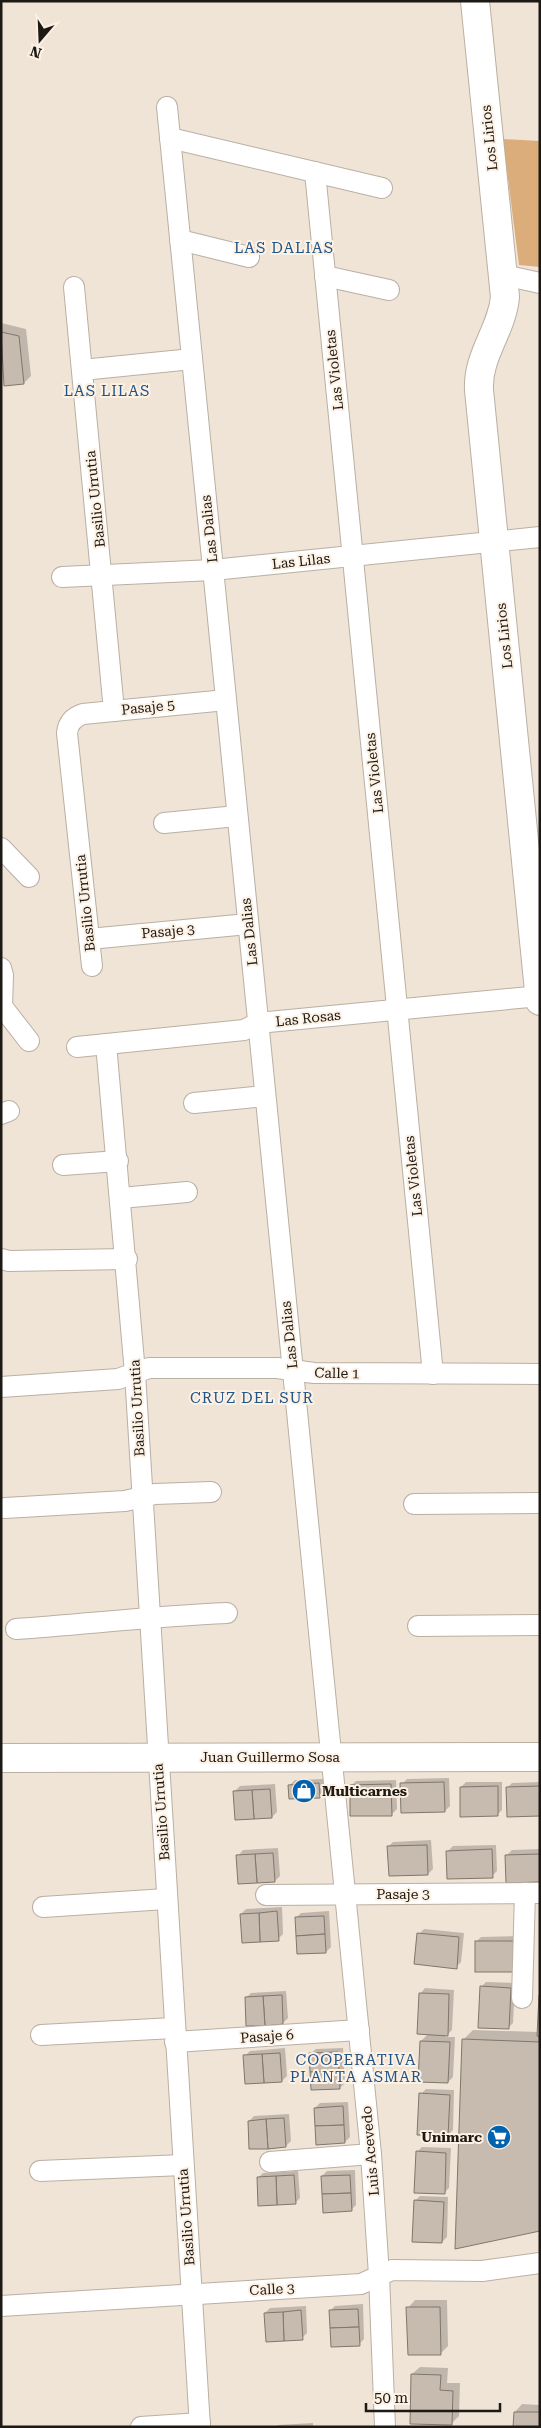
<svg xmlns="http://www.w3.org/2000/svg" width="541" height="2428" font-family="'Roboto Serif',serif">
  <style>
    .green { fill: #dbad7a }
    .shadow { fill: #0003 }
    .building { fill: #c7bbaf; stroke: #80766b }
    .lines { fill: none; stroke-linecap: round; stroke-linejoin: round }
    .street-casing { stroke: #baafa3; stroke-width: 22 }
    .secondary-casing { stroke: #baafa3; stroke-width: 30 }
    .street { stroke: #fff; stroke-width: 20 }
    .secondary { stroke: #fff; stroke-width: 28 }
    .labels { text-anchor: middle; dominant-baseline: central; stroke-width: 4; stroke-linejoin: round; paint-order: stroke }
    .street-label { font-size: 14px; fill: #1d1915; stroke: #fdf1e4 }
    .poi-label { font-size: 14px; font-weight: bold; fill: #1d1915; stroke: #fdf1e4; text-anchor: start }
    .neighbourhood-label { font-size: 15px; letter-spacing: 1px; fill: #215487; stroke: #fdf1e4 }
  </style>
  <rect width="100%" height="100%" fill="#f0e4d7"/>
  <polygon class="green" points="503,139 540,141 540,267 519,265"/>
  <g class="shadow">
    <polygon points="1,323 26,329 31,376 24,383 5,385"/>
    <polygon points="449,1778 450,1806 445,1811 402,1784 407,1779"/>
    <polygon points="324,1779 324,1791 319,1796 290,1785 295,1780"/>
    <polygon points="396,1780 397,1809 392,1814 351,1786 356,1781"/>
    <polygon points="466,1782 502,1782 502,1810 497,1815 461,1787"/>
    <polygon points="540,1782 540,1815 507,1788 512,1783"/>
    <polygon points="275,1784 277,1812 272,1817 235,1791 240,1786"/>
    <polygon points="431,1840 433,1869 428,1874 388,1847 393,1842"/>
    <polygon points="496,1845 497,1871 492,1876 448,1851 453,1846"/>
    <polygon points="278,1848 280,1876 275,1881 238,1856 243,1850"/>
    <polygon points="540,1849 540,1881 507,1855 512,1850"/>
    <polygon points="282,1907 283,1934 278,1939 241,1914 246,1909"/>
    <polygon points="329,1911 331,1947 326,1952 296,1918 301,1913"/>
    <polygon points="424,1929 464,1933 461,1962 456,1967 419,1934"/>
    <polygon points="522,1936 522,1966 476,1942 481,1937"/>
    <polygon points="486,1982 515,1983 513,2023 508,2028 481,1987"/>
    <polygon points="425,1988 454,1990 452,2030 445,2037 455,2037 453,2077 448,2082 421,2041 428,2034 420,1994"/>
    <polygon points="286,1991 288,2018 283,2023 246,1998 251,1993"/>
    <polygon points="540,1997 540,2230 463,2040 473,2030 538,2032"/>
    <polygon points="285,2048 287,2076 282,2081 245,2056 250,2051"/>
    <polygon points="343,2048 345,2083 340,2088 310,2054 316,2049"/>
    <polygon points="426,2089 454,2090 453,2130 448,2135 421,2094"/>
    <polygon points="348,2102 350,2137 345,2142 315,2108 320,2103"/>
    <polygon points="289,2114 291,2141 286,2146 249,2121 254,2116"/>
    <polygon points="422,2147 451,2148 449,2188 444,2193 417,2152"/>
    <polygon points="355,2170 356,2205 351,2210 322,2176 327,2171"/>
    <polygon points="298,2171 300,2198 295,2203 258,2178 263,2173"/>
    <polygon points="420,2196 448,2197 447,2237 442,2242 415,2201"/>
    <polygon points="415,2300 447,2300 448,2346 441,2353 408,2308"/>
    <polygon points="363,2304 364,2339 359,2344 330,2311 335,2306"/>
    <polygon points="306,2306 307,2333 302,2338 265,2313 270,2308"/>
    <polygon points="420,2367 448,2368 447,2383 460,2383 459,2416 451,2424 412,2374"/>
    <polygon points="522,2404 540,2405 540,2427 515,2412"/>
    <polygon points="313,2423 313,2427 276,2427 278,2425"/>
  </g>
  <g class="building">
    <polygon points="1,332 19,336 24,384 4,386"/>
    <polygon points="444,1782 445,1812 401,1813 400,1783"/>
    <polygon points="319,1783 320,1798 289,1799 288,1785"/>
    <polygon points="391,1784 392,1816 350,1816 350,1785"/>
    <polygon points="498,1786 498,1816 460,1817 460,1787"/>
    <polygon points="540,1786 540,1816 507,1817 506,1787"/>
    <polygon points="270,1789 272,1818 254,1819 252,1790"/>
    <polygon points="252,1790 254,1819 235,1820 233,1791"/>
    <polygon points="427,1845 428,1875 389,1876 387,1846"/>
    <polygon points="492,1849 493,1878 447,1879 446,1851"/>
    <polygon points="273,1853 275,1882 257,1883 255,1854"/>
    <polygon points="255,1854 257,1883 238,1884 236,1855"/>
    <polygon points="540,1854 540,1882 506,1883 505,1855"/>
    <polygon points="277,1911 279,1941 260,1942 259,1913"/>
    <polygon points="259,1913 260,1942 242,1943 240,1914"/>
    <polygon points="324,1916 325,1934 296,1936 295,1917"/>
    <polygon points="417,1933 459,1937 457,1969 414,1964"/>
    <polygon points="325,1934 326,1953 297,1954 296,1936"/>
    <rect x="475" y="1941" width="42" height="31"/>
    <polygon points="480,1986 511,1988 509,2029 478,2028"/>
    <polygon points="419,1993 449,1994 448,2036 417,2034"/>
    <polygon points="282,1995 283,2024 265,2026 263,1996"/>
    <polygon points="539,1995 540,1995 540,2037 537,2036"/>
    <polygon points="263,1996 265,2026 246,2026 245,1997"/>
    <polygon points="462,2039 540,2042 540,2231 455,2249"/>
    <polygon points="420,2041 450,2042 448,2083 418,2082"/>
    <polygon points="338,2052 339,2071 310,2072 309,2053"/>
    <polygon points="280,2053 282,2082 264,2083 262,2054"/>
    <polygon points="262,2054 264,2083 245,2084 243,2055"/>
    <polygon points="339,2071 340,2089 311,2090 310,2072"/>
    <polygon points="419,2093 450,2095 448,2136 417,2135"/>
    <polygon points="343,2106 344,2125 315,2126 314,2108"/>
    <polygon points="284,2118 286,2147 268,2149 266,2119"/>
    <polygon points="266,2119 268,2149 249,2149 248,2121"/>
    <polygon points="344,2125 345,2143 316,2145 315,2126"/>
    <polygon points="416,2151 446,2153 445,2194 414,2193"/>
    <polygon points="294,2175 296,2204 277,2205 276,2176"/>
    <polygon points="350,2175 351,2193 322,2194 321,2176"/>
    <polygon points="276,2176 277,2205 258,2206 257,2177"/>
    <polygon points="351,2193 352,2211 323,2213 322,2194"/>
    <polygon points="414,2200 444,2202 442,2243 412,2242"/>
    <polygon points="406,2307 440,2307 441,2355 408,2355"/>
    <polygon points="358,2309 359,2327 330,2328 329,2310"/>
    <polygon points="301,2310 303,2340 284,2341 283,2312"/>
    <polygon points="283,2312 284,2341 266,2342 264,2313"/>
    <polygon points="359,2327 360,2346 331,2347 330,2328"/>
    <polygon points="411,2374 441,2375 440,2390 453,2391 452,2425 410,2424"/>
    <polygon points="514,2412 540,2412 540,2427 513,2427"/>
  </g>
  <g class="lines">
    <g class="street-casing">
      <g id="street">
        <polyline points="167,107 371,2154 379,2275 385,2427"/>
        <polyline points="170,138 382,188"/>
        <polyline points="315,172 433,1374"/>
        <polyline points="180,240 249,257"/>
        <polyline points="503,275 540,283"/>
        <polyline points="325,276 389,290"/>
        <polyline points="74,287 114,711"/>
        <polyline points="82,370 192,359"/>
        <polyline points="62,577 213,570 540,537"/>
        <polyline points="164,823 237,816"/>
        <polyline points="1,848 29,877"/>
        <polyline points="89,939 248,924"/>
        <path d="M92 966 67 733C68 723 74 717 83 714L226 700"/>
        <polyline points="1,968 3,975 2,1007"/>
        <polyline points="1,1005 29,1041"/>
        <polyline points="106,1044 135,1373 200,2427"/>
        <polyline points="77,1047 244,1030 258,1023 540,996"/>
        <polyline points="194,1103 265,1096"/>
        <polyline points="1,1114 9,1111"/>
        <polyline points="63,1165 118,1161"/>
        <polyline points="121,1198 187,1192"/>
        <polyline points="1,1259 9,1261 127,1259"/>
        <polyline points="1,1387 118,1379 149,1368 277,1368 314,1373 540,1374"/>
        <polyline points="414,1504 540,1503"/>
        <polyline points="5,1508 125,1501 155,1494 211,1492"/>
        <polyline points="418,1626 540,1625"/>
        <path d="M16 1629C87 1624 156 1616 227 1613"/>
        <polyline points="266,1895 540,1893"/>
        <polyline points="43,1907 166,1899"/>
        <polyline points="522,1998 525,1893"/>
        <polyline points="41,2035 174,2028"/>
        <polyline points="175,2042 359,2030"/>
        <polyline points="270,2162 371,2154"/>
        <polyline points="40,2171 183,2165"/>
        <polyline points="1,2306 361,2284 392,2270 482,2271 540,2263"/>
        <polyline points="141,2427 200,2423"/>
      </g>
    </g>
    <g class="secondary-casing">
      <g id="secondary">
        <path d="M475 1 505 297C502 330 477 356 479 390L540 1001"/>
        <polyline points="1,1758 540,1757"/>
      </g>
    </g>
    <use href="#street" class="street"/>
    <use href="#secondary" class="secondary"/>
  </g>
  <defs>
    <g id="shop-disc" transform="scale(1.25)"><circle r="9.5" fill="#0163b0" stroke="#fdf1e4"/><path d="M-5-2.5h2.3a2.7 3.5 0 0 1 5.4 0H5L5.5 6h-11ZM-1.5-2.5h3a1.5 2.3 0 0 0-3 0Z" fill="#fff"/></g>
    <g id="supermarket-disc" transform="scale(1.25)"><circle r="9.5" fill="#0163b0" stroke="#fdf1e4"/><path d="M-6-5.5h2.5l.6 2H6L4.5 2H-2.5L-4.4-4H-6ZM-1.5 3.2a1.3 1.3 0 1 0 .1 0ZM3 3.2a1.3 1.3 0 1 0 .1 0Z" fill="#fff"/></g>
  </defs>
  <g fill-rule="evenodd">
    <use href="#shop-disc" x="304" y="1791"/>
    <use href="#supermarket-disc" x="499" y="2137"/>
  </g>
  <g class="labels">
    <g class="street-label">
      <text transform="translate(489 138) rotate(-96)">Los Lirios</text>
      <text transform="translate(334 370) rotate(-96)">Las Violetas</text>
      <text transform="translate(95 499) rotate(-96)">Basilio Urrutia</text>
      <text transform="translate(209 529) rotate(-96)">Las Dalias</text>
      <text transform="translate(301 561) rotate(-6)">Las Lilas</text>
      <text transform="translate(504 636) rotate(-96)">Los Lirios</text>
      <text transform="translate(148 707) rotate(-6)">Pasaje 5</text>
      <text transform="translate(374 773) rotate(-96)">Las Violetas</text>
      <text transform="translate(85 903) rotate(-96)">Basilio Urrutia</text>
      <text transform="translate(168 931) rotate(-5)">Pasaje 3</text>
      <text transform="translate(249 932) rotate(-96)">Las Dalias</text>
      <text transform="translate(308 1018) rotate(-6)">Las Rosas</text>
      <text transform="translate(413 1176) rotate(-96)">Las Violetas</text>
      <text transform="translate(289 1335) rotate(-96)">Las Dalias</text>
      <text transform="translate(337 1373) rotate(1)">Calle 1</text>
      <text transform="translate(137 1408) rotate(-93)">Basilio Urrutia</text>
      <text x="270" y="1757">Juan Guillermo Sosa</text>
      <text transform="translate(161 1812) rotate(-94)">Basilio Urrutia</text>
      <text x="403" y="1894">Pasaje 3</text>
      <text transform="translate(267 2036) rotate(-4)">Pasaje 6</text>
      <text transform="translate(370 2151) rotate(-95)">Luis Acevedo</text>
      <text transform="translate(186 2217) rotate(-94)">Basilio Urrutia</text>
      <text transform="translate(272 2289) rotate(-3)">Calle 3</text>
    </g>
    <g class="poi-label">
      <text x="322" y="1791">Multicarnes</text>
      <text x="482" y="2137" text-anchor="end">Unimarc</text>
    </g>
    <g class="neighbourhood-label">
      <text x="284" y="248">LAS DALIAS</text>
      <text x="107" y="391">LAS LILAS</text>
      <text x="252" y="1398">CRUZ DEL SUR</text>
      <text x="356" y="2060">COOPERATIVA<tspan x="356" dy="17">PLANTA ASMAR</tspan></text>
    </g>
  </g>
  <rect width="541" height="2428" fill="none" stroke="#1d1915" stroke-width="5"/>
  <g transform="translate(40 40) rotate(199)" stroke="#fdf1e4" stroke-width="4" paint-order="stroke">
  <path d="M0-4L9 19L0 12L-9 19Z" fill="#1d1915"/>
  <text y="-8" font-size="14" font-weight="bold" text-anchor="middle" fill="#1d1915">N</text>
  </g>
  <path d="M366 2403v8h134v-8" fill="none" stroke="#1d1915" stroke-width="2.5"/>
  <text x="374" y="2403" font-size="15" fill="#1d1915" stroke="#fdf1e4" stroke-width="4" paint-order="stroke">50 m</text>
</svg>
